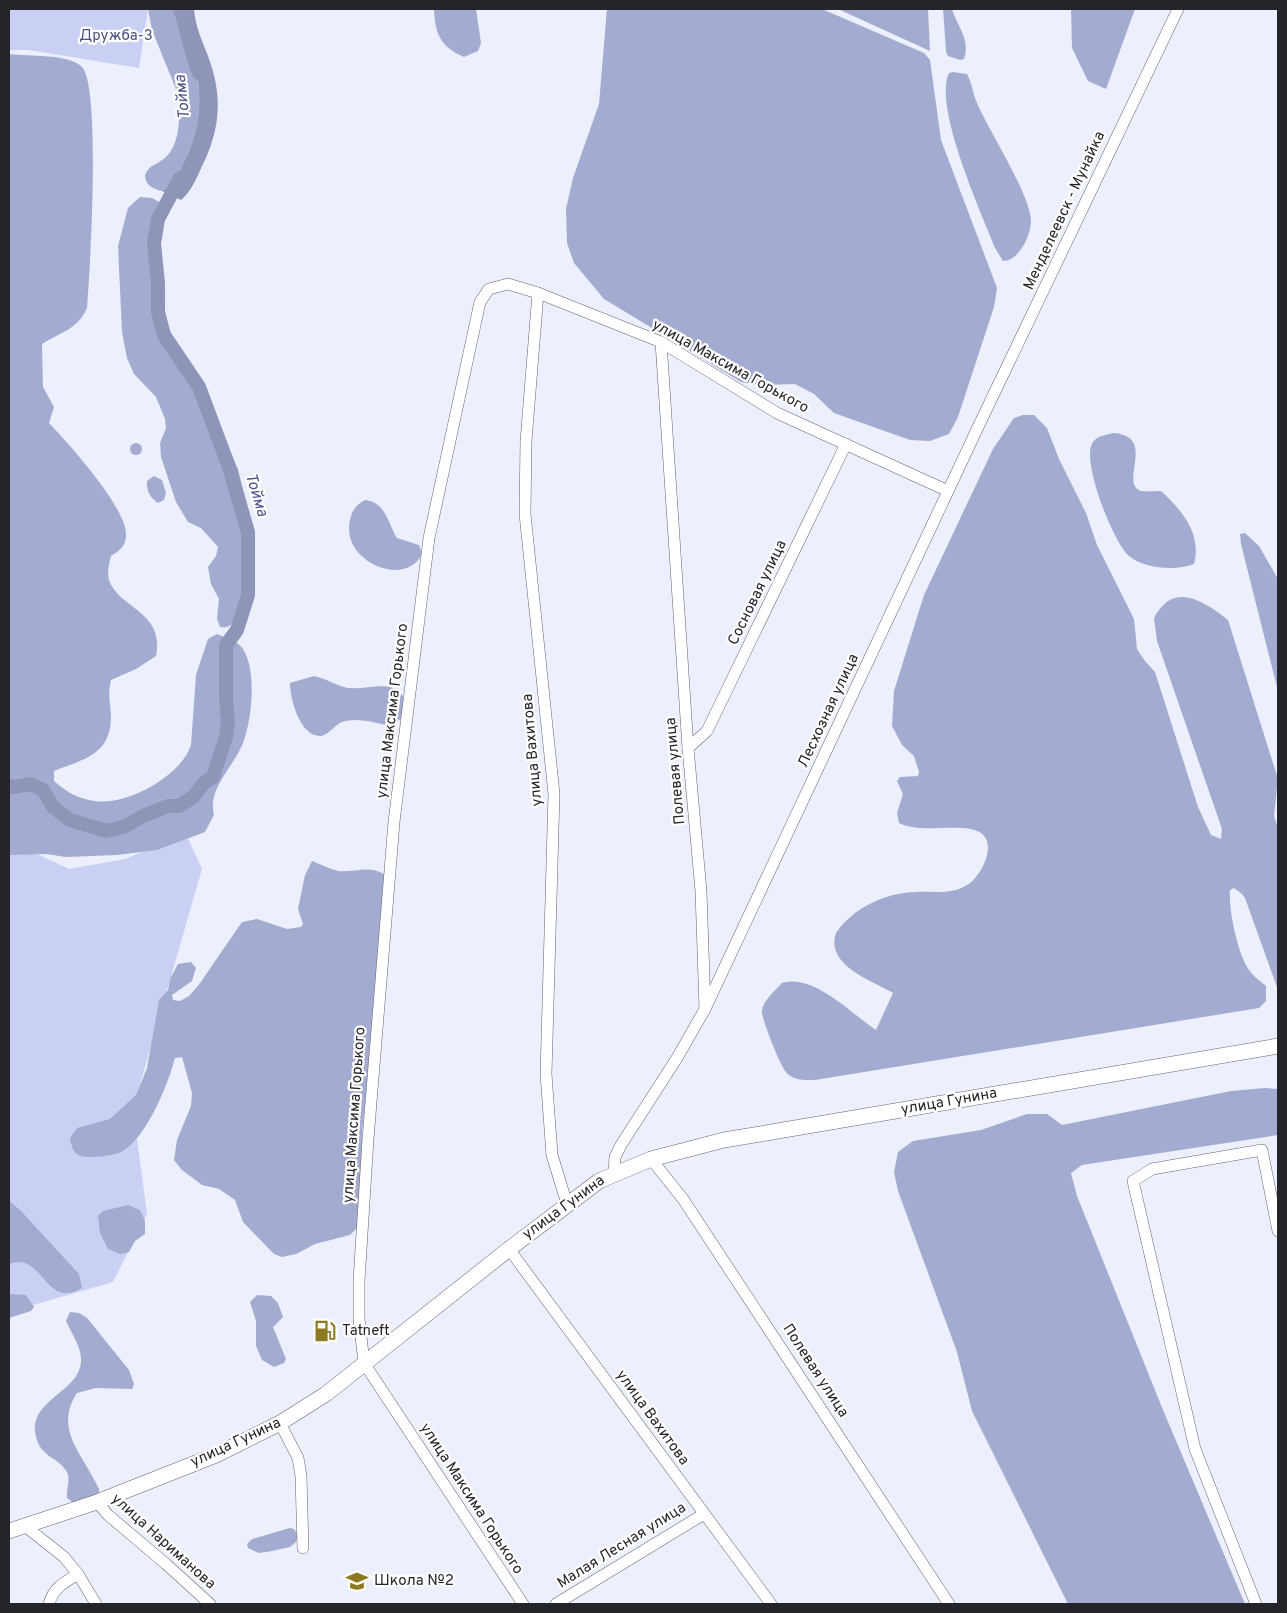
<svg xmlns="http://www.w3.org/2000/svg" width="1287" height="1613" font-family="Overpass,sans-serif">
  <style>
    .green { fill: #c9d0f4 }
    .forest { fill: #a4abd0 }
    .water { fill: #8f95b9 }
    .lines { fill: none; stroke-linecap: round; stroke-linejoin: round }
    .river { stroke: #8f95b9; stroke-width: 14 }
    .minor-casing { stroke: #626573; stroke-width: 12 }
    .major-casing { stroke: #626573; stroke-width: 16 }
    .minor { stroke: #fff; stroke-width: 11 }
    .major { stroke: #fff; stroke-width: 15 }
    .labels { text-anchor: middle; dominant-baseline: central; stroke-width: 4.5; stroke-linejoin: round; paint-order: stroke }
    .park-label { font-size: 15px; fill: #495083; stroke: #fff }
    .street-label { font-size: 15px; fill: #24252b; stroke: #fff }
    .poi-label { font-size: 15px; fill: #24252b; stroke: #fff; text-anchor: start }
    .water-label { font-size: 16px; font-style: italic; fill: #4c5386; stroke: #fff }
  </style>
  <rect width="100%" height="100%" fill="#eceffc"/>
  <g class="green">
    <polygon points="9,9 148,9 139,68 29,50 9,50"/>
    <polygon points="186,834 202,869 133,1108 147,1214 113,1282 26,1307 9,1307 9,841 69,869 125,859"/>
  </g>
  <g class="forest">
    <path d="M148 9H176C199 61 211 111 183 164 178 175 172 186 162 191 153 189 145 185 145 175 148 165 159 164 166 157 181 143 180 113 178 94L152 30Z"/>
    <path d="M434 9H476L481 43 478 51 464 57C441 47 435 35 434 9Z"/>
    <polygon points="607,9 822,9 924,53 930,60 941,140 997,288 994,307 958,417 949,434 930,441 910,440 834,413 814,394 795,384 760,385 741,382 604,299 574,263 567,243 566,209 573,178 599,104"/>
    <polygon points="838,9 928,9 930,51"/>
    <path d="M943 9H952C957 26 971 40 964 59L960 60 948 56 946 52Z"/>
    <polygon points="1071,9 1135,9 1106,89 1088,81 1072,48"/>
    <path d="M9 54C29 57 68 53 82 67 101 87 90 271 87 308 79 328 60 333 42 344L43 387 54 407 49 423C69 444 128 509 126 536 126 546 119 551 111 556 109 564 107 572 109 580 119 609 165 611 156 656L136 669 111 680C107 698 111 702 111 718 110 755 84 759 54 771V781C67 792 78 799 95 801 127 806 181 776 191 745L196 675 208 639 217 634C226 638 238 641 243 649 257 671 252 719 243 743 234 767 207 788 214 815L205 832 157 850 117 855 66 857 46 854 9 855Z"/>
    <path d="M953 72 967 74C972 83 973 94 977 103 989 131 1030 194 1031 221 1031 235 1019 261 1003 261L995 248C981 212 933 107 949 73Z"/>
    <path d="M140 197 152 198 159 202 161 206 151 245 165 306V323L182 362 211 404 220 431 238 469 248 510 252 532V568L235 619C232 626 227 628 220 627L217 619 219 599 211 584 208 567 216 556 218 547 201 528 188 522 176 502 161 457 160 443 166 428 165 419 156 397 134 374 127 358 122 332 118 246 128 208Z"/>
    <path d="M1023 415H1034L1047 428 1059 459 1086 513 1097 545 1134 619 1137 649 1145 661 1155 672 1198 807 1211 835 1221 839 1222 829 1157 641 1154 618C1173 581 1203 600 1228 620L1278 779 1274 816 1278 828V990L1245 898 1242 894 1234 888 1230 890C1228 908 1238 955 1249 970 1253 976 1260 981 1266 986V1001L1259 1008 815 1080C805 1080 793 1081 786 1072 781 1067 761 1018 762 1011 763 1000 776 990 782 983 813 973 852 1014 876 1030L893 993C871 980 825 965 836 933 853 908 885 893 915 892 933 891 951 895 967 885 980 878 998 845 981 833 963 821 923 835 899 823L897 813 903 794 897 781 900 777 918 776 919 772 914 756 902 745 892 726 894 691 924 595 993 449 1014 418Z"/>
    <path d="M1113 433C1158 436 1118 483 1141 491 1147 492 1155 491 1161 491 1182 510 1202 534 1194 564 1176 571 1144 569 1129 556 1113 542 1080 459 1093 442 1097 436 1106 435 1113 433Z"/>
    <circle cx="136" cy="449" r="6"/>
    <path d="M154 476 162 480 166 493 164 500 158 503C150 498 146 490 147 481Z"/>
    <path d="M365 500C386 502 388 524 397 538L419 545 422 554C405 589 340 561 350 520 352 510 356 505 365 500Z"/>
    <polygon points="1245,533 1259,546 1278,579 1278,691 1241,544 1240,534"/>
    <path d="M314 676C325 678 333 684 344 687 363 693 392 676 404 698L402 718 390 726C377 723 354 716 340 723 334 726 328 735 321 736 300 737 290 699 290 683Z"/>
    <path d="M312 861C320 864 330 869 338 871 355 873 370 864 385 875L387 884 362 1132 360 1225 350 1235 315 1244 296 1254 282 1257 274 1254 243 1222 235 1200 219 1189 202 1185 182 1170 174 1160 177 1140 191 1106 192 1093 182 1057 175 1058C168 1085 147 1136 123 1151 114 1156 98 1157 89 1157 75 1157 72 1150 70 1138L77 1128 110 1119 136 1095 147 1068 159 1000 168 990 170 979 178 964 191 962 196 968 192 981 172 995 173 1000 180 1001 189 996 198 986 242 922 257 919 287 929 301 927 303 924 298 909 305 875Z"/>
    <polygon points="1265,1088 1278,1089 1278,1135 1082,1165 1071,1173 1077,1196 1163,1410 1245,1604 1068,1604 972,1411 957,1352 898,1191 894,1172 898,1152 913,1141 981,1130 1027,1114 1047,1114 1062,1125 1231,1091"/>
    <path d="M9 1201 20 1210 79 1274 82 1288C45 1311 43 1250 9 1264Z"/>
    <polygon points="128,1205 140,1210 145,1221 145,1234 135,1241 129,1252 120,1254 108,1249 100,1233 98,1216 103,1211"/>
    <polygon points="9,1294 26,1295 34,1307 31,1311 9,1318"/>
    <polygon points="257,1295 271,1296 278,1303 283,1317 273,1327 286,1359 284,1363 274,1367 262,1360 256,1346 256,1321 250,1302"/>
    <path d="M70 1312 79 1313 87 1318 129 1370 134 1384 132 1389 96 1388 77 1393C53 1430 84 1455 99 1489V1494L75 1504 67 1498C66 1489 71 1480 67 1472 58 1456 38 1458 35 1431 33 1398 81 1391 81 1360 82 1349 71 1332 66 1321Z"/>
    <polygon points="290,1528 294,1529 298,1535 296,1542 290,1547 267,1552 259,1553 248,1548 247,1544 252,1539"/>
  </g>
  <path class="water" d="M176 9H194C195 25 202 41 208 56 222 93 221 125 205 160 198 174 193 190 181 200L162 191C172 186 178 175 183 164 211 111 199 61 176 9Z"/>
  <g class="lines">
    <g class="river">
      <path d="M180 9C188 30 190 52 199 73"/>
      <polyline points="9,786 15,787 30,784 43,790 53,807 70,820 106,831 124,827 143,816 168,806 179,806 193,797 205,782 213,777 226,737 228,722 226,699 226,645 237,630 248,595 248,532 229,467 199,387 164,335 158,312 158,283 154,244 158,219 180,178"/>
    </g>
    <g class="minor-casing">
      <g id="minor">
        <polyline points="538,293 526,441 525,514 554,794 546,1074 552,1155 567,1204"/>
        <polyline points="688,748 707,731 846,444"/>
        <polyline points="705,1009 979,425 1178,9"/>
        <polyline points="651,1159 683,1199 949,1604"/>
        <polyline points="614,1173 615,1157 621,1145 677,1058 705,1009 701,891 688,748 661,342"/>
        <polyline points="509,1249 771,1604"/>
        <polyline points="280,1423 298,1458 301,1476 303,1548"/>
        <polyline points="97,1502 108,1515 166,1564 210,1604"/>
        <polyline points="25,1526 64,1557 78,1574 96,1604"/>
        <path d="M49 1604C53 1588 65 1582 78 1574"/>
        <polyline points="523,1604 364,1363 359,1319 359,1281 368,1139 394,822 429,538 480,302 489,289 508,284 538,293 661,342 777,413 948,491"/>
        <polyline points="556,1604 704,1514"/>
        <polyline points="1256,1604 1195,1449 1133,1181 1152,1169 1262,1150 1278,1231"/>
      </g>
    </g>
    <g class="major-casing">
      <polyline id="major" points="9,1531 97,1502 216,1455 280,1423 326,1394 509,1249 599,1181 651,1159 724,1140 766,1133 1278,1046"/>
    </g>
    <use href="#minor" class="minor"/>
    <use href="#major" class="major"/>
  </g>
  <defs>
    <g id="fuel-bare" transform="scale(1.725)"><path d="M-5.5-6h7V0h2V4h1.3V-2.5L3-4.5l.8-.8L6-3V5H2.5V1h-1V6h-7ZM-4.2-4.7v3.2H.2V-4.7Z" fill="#8d791f" stroke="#fff" stroke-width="2.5" paint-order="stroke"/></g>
    <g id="school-bare" transform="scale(1.725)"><path d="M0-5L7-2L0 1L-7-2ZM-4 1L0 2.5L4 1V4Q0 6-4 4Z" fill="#8d791f" stroke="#fff" stroke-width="2.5" paint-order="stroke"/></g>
  </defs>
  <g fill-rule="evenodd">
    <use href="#fuel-bare" x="325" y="1331"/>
    <use href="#school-bare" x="357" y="1581"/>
  </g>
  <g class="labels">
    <g class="park-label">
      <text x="116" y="36">Дружба-3</text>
    </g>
    <g class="street-label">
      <text transform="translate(1065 211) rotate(-65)">Менделеевск - Мунайка</text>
      <text transform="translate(730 367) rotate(29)">улица Максима Горького</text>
      <text transform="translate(758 593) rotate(-64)">Сосновая улица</text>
      <text transform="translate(393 711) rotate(-83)">улица Максима Горького</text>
      <text transform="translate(829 711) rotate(-65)">Лесхозная улица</text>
      <text transform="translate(533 750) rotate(-95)">улица Вахитова</text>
      <text transform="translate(676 771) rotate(-95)">Полевая улица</text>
      <text transform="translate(949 1102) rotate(-10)">улица Гунина</text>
      <text transform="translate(355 1115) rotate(-86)">улица Максима Горького</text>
      <text transform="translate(564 1208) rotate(-36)">улица Гунина</text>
      <text transform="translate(815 1371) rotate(57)">Полевая улица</text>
      <text transform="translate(652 1418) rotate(54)">улица Вахитова</text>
      <text transform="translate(236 1443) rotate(-25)">улица Гунина</text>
      <text transform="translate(471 1499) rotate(57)">улица Максима Горького</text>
      <text transform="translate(163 1542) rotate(42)">улица Нариманова</text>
      <text transform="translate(622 1546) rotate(-32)">Малая Лесная улица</text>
    </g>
    <g class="poi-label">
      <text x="342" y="1331">Tatneft</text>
      <text x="374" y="1581">Школа №2</text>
    </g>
    <g class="water-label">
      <text transform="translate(183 97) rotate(-96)">Тойма</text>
      <text transform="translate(256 495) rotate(73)">Тойма</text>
    </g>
  </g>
  <rect width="1287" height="1613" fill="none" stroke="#24252b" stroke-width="20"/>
</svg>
